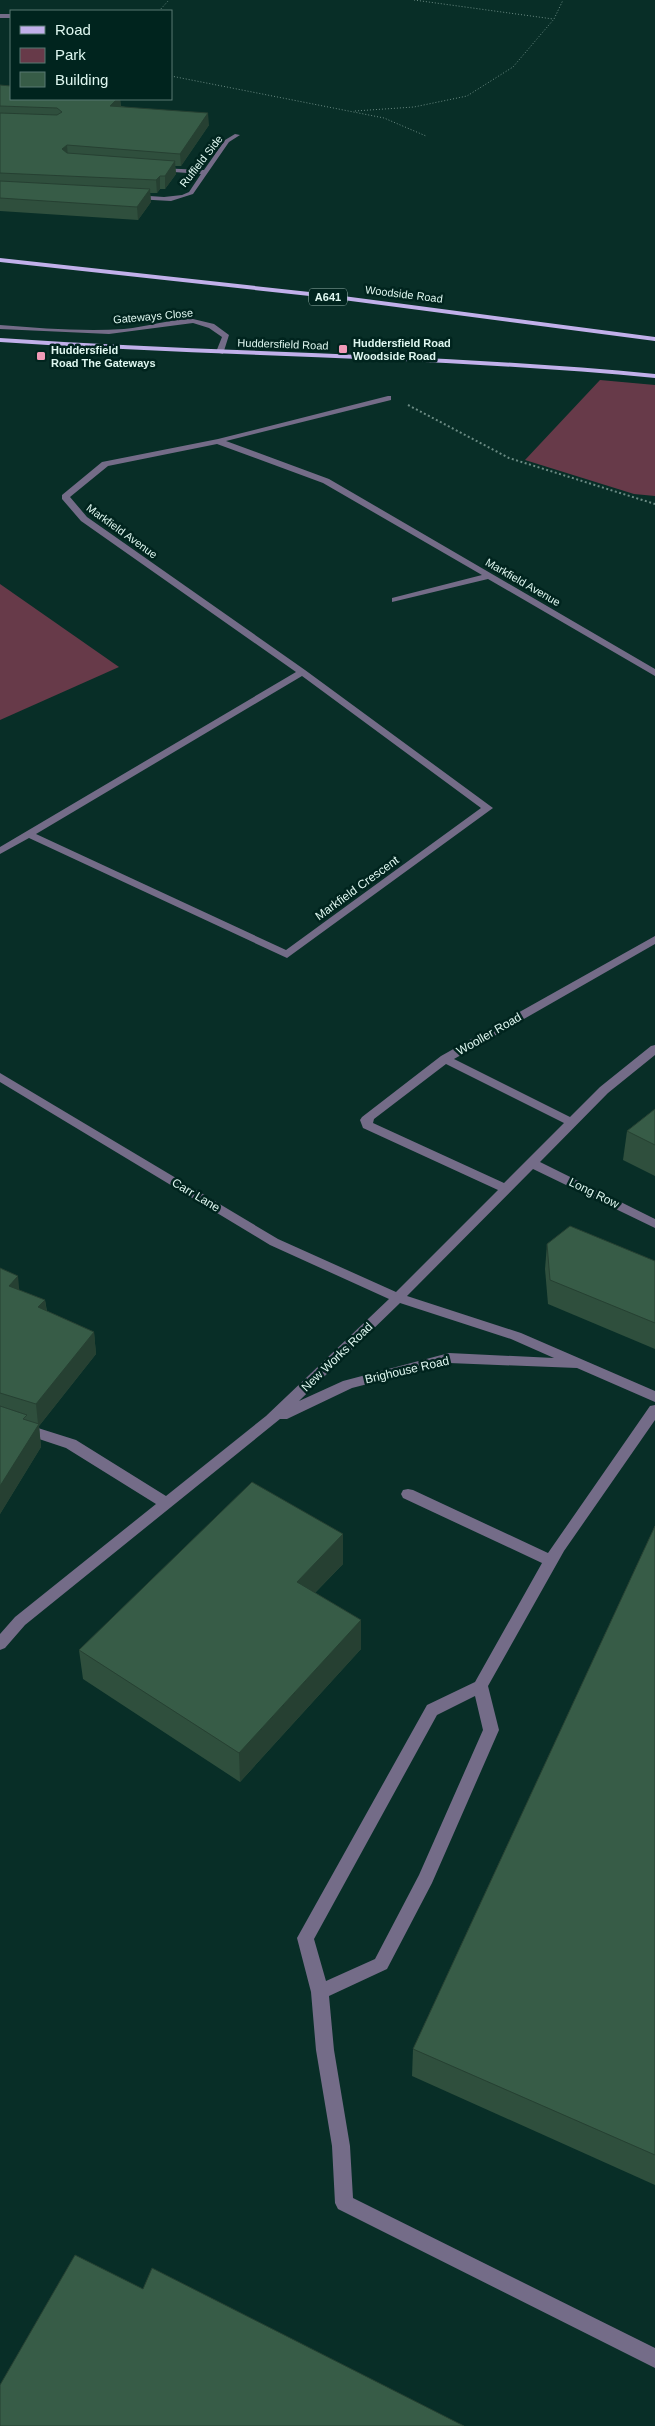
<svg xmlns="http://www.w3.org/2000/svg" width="655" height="2426" font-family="Arial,sans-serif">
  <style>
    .green { fill: #673a49 }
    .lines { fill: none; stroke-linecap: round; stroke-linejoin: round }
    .path-far1 { stroke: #6a8a83; stroke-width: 1; stroke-dasharray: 1 2; stroke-linecap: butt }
    .path { stroke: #6a8a83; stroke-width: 2; stroke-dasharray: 2 2.5; stroke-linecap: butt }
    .minor { fill: #746c88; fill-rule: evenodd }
    .major { fill: #c1b0ea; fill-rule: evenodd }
    .wall { fill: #2f4f3d }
    .shaded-wall { fill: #264032 }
    .building { fill: #375c47; stroke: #264032 }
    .poi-dot { fill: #f09ab7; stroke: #00241e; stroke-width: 2 }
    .labels { text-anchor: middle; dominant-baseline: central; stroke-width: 5; stroke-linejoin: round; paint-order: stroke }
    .far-street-label { font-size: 11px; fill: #def7f0; stroke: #00241e }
    .shield { fill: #00241e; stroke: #9bb8b1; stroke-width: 1 }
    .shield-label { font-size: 11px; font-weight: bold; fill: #def7f0 }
    .far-poi-label { font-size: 11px; font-weight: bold; fill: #def7f0; stroke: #00241e; text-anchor: start }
    .street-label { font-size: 12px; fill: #def7f0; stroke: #00241e }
  </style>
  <rect width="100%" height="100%" fill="#082e27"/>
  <g class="green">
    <polygon points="600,380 655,385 655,496 634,494 525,460"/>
    <polygon points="0,584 119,667 0,720"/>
  </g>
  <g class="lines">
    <g class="path-far1">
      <polyline points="414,0 553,19"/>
      <polyline points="159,11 169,0"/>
      <polyline points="171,76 384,118 426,136"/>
      <polyline points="355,111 414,107 467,96 513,67 554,19 563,0"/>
    </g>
    <polyline class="path" points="408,405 509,458 655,504"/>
    <g class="minor">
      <rect x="0" y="14" width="11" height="4"/>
      <polygon points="235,134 240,135 229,142 193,194 171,201 135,199 132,197 135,195 164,197 182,195 189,192 201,174 160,171 158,168 204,170 225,140"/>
      <path d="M193 319 214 324 229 335 223 354 216 352 222 337 209 328 193 323 109 334 0 329V325C41 328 83 332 124 329 147 327 169 319 193 319Z"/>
      <path d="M388 396H391V400L226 441 329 479 655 669V676L488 579 392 602V598L482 575 323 483 217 444 108 466 70 497 87 517 305 670 493 808 287 958 29 838 0 854V847L296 672 81 521 62 499V495L102 462 218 439ZM302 676 481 808 286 950 36 834Z"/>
      <path d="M655 936V944L454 1059 570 1117 600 1087 651 1046 655 1045V1055L608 1093 540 1162 655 1219V1228L533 1169 407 1296 521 1333 655 1391V1402L577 1368 449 1363 352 1388 287 1419H280L25 1625 5 1648 0 1650V1634L15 1617 156 1504 66 1448 0 1426V1416L76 1440 166 1496 266 1416 389 1299 270 1245 0 1082V1073L278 1239 396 1292 498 1190 363 1128 360 1120 362 1117 441 1056ZM446 1064 564 1123 504 1183 373 1123 374 1119ZM400 1303 511 1339 554 1358 449 1353 343 1381 299 1401Z"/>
      <path d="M655 1405V1420L564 1551 488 1686 499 1730 432 1883 387 1969 329 1996 334 2050 350 2146 353 2198 655 2348V2368L338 2209 335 2203 332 2146 316 2050 311 1992 297 1938 427 1705 475 1682 542 1563 403 1498 401 1494 403 1490 408 1489 413 1490 548 1553 650 1406ZM475 1696 483 1730 419 1875 375 1959 326 1981 314 1939 437 1715Z"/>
    </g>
    <g class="major">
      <polygon points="0,258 328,294 655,337 655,341 328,298 0,262"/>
      <path d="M0 338C218 353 437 353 655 374V378C437 357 218 357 0 342Z"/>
    </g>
  </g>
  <g class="wall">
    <polygon points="0,85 11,99 120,99 121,106 209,125 181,166 175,166 176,174 165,189 160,189 157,193 150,193 151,202 138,220 0,211"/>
    <polygon points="655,1109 655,1176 623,1160 627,1131"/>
    <polygon points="547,1244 655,1261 655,1349 548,1304 545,1269"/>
    <polygon points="0,1268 19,1290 45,1300 47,1311 94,1332 96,1354 39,1426 41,1447 0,1514"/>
    <polygon points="655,1526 655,2185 412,2076 413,2049"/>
    <polygon points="343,1534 343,1564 315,1593 361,1620 361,1649 240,1782 83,1679 79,1650"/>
  </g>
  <g class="shaded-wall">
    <polygon points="117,99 120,99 121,107 110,106"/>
    <polygon points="208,113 209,125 181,166 180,154"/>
    <polygon points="67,145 68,158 62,149"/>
    <polygon points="175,161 176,174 165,189 165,176"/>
    <polygon points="160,176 160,189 157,193 156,180"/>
    <polygon points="150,189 151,202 138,220 137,207"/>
    <polygon points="18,1276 20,1298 9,1286"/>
    <polygon points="45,1300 48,1322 38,1307"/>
    <polygon points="94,1332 96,1354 39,1426 41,1447 0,1514 0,1486 38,1424 36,1404"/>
    <polygon points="343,1534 343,1564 297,1611 297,1582"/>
    <polygon points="361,1620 361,1649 240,1782 239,1753"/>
  </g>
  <g class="building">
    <polygon points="0,85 11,86 11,99 117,99 110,106 208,113 180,154 67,145 62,149 67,153 175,161 165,176 160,176 156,180 0,173 0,113 57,115 62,112 57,108 0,106"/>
    <polygon points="0,181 150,189 137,207 0,198"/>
    <polygon points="655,1109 655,1145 627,1131"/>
    <polygon points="570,1226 655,1261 655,1323 550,1280 547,1244"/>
    <polygon points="0,1268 18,1276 9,1286 45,1300 38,1307 94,1332 36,1404 0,1393"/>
    <polygon points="0,1406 27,1415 23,1419 39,1424 0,1486"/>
    <polygon points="252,1482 343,1534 297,1582 361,1620 239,1753 79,1650"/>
    <polygon points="655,1526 655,2155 413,2049"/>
    <polygon points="75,2255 143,2289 152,2268 464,2426 0,2426 0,2385"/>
  </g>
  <g class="poi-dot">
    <rect x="338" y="344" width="10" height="10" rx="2.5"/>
    <rect x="36" y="351" width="10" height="10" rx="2.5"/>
  </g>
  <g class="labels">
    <g class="far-street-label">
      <text transform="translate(201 161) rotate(-52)">Ruffield Side</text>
      <text transform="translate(404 294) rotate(7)">Woodside Road</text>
      <text transform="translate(153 316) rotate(-5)">Gateways Close</text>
      <text transform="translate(283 344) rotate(2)">Huddersfield Road</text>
      <text transform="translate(122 531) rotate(36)">Markfield Avenue</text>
      <text transform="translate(523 582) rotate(30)">Markfield Avenue</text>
    </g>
    <rect class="shield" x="309" y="288.5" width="38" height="17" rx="4"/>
    <g class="shield-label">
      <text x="328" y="297">A641</text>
    </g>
    <g class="far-poi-label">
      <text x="353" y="343">Huddersfield Road<tspan x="353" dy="13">Woodside Road</tspan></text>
      <text x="51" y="350">Huddersfield<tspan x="51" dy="13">Road The Gateways</tspan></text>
    </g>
    <g class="street-label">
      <text transform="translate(357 888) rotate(-36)">Markfield Crescent</text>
      <text transform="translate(489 1034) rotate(-30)">Wooller Road</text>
      <text transform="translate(594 1193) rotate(26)">Long Row</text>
      <text transform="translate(196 1195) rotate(31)">Carr Lane</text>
      <text transform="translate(337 1357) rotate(-44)">New Works Road</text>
      <text transform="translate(407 1370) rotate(-13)">Brighouse Road</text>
    </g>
  </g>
  <rect x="10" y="10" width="162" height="90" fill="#00241e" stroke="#597872"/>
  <rect x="20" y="26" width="25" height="8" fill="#c1b0ea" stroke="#597872"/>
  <text x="55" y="35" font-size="15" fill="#def7f0">Road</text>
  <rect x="20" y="48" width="25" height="15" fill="#673a49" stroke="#597872"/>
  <text x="55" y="60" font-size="15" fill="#def7f0">Park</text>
  <rect x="20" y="72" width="25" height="15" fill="#375c47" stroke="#597872"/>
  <text x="55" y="85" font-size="15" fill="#def7f0">Building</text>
</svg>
